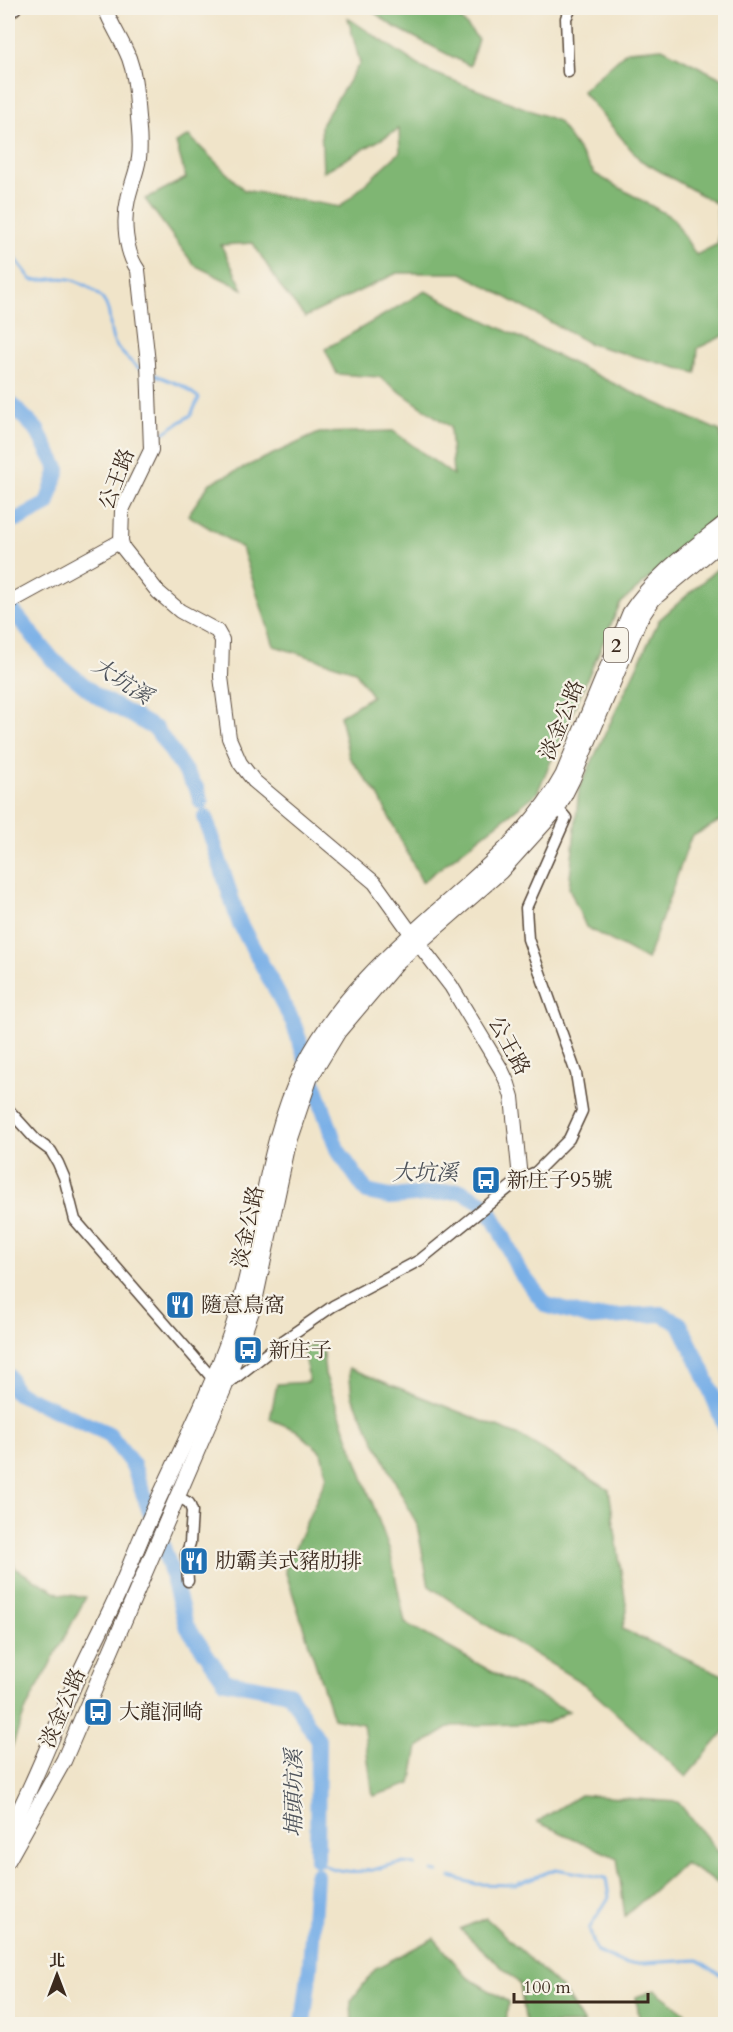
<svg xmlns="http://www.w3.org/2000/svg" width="733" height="2032" font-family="Cardo,'Noto Serif TC',serif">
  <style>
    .forest { fill: #7fb673; stroke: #5d7048; stroke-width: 1.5 }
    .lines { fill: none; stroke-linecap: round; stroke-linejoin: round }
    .stream { stroke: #78afe7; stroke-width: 3 }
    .river { stroke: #78afe7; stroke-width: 16 }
    .street-casing { stroke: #564638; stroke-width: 13 }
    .secondary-casing { stroke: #564638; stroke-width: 16 }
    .primary-casing { stroke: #564638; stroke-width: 17 }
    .street { stroke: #fff; stroke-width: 10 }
    .secondary { stroke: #fff; stroke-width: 14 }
    .primary { stroke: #fff; stroke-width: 15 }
    .labels { text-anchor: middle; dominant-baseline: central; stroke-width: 4.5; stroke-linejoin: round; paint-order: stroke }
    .shield { fill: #f7f3e8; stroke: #73665b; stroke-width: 1.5 }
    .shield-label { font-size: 20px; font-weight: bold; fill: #3b2a1e }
    .street-label { font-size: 21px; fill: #3b2a1e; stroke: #f7f3e8 }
    .poi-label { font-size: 21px; fill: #3b2a1e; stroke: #f7f3e8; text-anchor: start }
    .water-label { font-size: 22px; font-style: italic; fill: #4d525a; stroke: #f7f3e8 }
  </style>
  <rect width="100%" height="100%" fill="#f7f3e8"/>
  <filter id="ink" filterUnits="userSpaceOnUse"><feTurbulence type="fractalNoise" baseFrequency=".0167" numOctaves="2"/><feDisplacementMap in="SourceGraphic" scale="12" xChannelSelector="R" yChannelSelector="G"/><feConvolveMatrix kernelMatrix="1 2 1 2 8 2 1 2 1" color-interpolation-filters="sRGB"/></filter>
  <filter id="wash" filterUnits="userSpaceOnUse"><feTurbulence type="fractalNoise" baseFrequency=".008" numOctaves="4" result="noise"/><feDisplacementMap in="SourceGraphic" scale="24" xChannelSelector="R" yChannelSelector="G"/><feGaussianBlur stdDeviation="1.35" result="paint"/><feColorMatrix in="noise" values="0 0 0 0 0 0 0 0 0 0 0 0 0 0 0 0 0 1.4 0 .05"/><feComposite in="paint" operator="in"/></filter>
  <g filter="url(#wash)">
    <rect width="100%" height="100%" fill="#f0e4c9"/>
    <g class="forest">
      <polygon points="368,8 452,8 478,39 470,66 393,26"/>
      <polygon points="348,18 426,70 558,121 595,174 673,218 696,255 718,244 717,204 640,160 582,91 627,51 662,48 725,80 725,335 698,348 696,373 590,344 462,273 397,273 305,317 282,289 253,243 221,245 243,289 194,265 145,199 186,178 176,143 189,136 244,190 340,207 400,152 399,129 323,172 321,125 360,63"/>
      <polygon points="425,291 629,391 720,431 725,456 725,512 620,604 537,793 422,882 378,795 349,757 340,716 372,696 355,671 274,646 242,548 188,515 210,483 319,433 393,431 453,475 450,427 379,377 337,374 325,349"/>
      <polygon points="725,562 725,818 691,837 647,960 586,927 569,888 579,789 659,620"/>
      <polygon points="322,1343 325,1374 390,1551 405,1623 505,1679 569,1711 547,1723 452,1726 418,1747 411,1784 373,1796 363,1724 333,1718 285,1570 327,1476 321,1452 296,1430 270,1419 277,1384 309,1382 304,1348"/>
      <polygon points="349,1368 522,1437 609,1490 627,1611 622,1629 725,1676 725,1731 686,1777 584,1684 490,1627 429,1586 417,1525 352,1396"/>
      <polygon points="8,1552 16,1569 60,1594 86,1597 26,1709 8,1757"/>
      <polygon points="580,1795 678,1802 725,1860 725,1888 685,1863 625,1916 617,1858 537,1822"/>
      <polygon points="486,1918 562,1989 584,2024 526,2024 520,1984 460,1929"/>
      <polygon points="434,1938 467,1977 508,2002 506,2024 352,2024 351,2001 376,1968"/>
      <polygon points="655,1990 700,2024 640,2024 636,1997"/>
    </g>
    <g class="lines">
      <g class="stream">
        <path d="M8 249 32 280C45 282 55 276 69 279 83 282 104 294 108 310 111 320 109 332 114 342 118 350 136 368 144 371"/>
        <polyline points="153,374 183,386 199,398 191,415 159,436"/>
        <path d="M317 1842 320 1863C334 1872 356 1873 372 1870 386 1867 400 1860 415 1865"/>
        <polyline points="432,1871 438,1872"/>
        <polyline points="451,1877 476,1884 515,1885 556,1869 606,1878 609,1897 589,1929 597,1952 625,1964 698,1960 726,1978"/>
      </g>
      <g class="river">
        <polyline points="8,401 37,430 58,470 47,504 20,518 8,521"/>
        <polyline points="8,605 53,660 97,696 156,729 197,789 201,802"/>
        <polyline points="205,817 239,922 293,1022 337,1149 367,1192 390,1197 461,1191 485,1204 500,1230 519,1271 546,1305 591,1318 661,1314 680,1324 702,1369 726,1429"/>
        <polyline points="8,1376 15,1392 109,1434 133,1465 169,1564 186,1625 225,1681 289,1693 318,1740 317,1859"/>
        <polyline points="303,2024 310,1967 316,1875"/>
      </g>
    </g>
  </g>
  <g filter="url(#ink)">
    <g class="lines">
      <g class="street-casing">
        <g id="street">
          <polyline points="8,15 16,8"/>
          <polyline points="568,72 566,18 571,8"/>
          <polyline points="8,1109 36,1140 51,1151 58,1163 64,1177 75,1220 213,1379 225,1386 284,1340 333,1306 420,1260 520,1179 536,1172 569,1139 582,1111 576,1073 528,939 526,908 566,818 554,804"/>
          <polyline points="177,1496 189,1503 192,1511 190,1543 186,1555 188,1581"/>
        </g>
      </g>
      <g class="secondary-casing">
        <g id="secondary">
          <path d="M105 8C111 25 122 40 129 58 136 77 136 96 138 117 139 131 141 144 139 158 137 172 131 185 128 199 123 220 125 252 138 270L148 363 151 450 122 510 121 541 123 548 158 592 180 611 217 631 222 640 221 677 229 738 240 763 254 781 375 883 408 929"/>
          <polyline points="8,603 121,541"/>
          <polyline points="421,947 451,986 501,1069 508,1084 512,1097 520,1179"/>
        </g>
      </g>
      <g class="primary-casing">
        <g id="primary">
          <path d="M8 1833C31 1790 49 1744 68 1699 82 1665 100 1633 115 1600 124 1581 131 1562 139 1543 169 1472 207 1403 232 1330 261 1243 263 1148 304 1065 342 990 410 936 471 881 507 849 540 817 563 775L630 613C654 576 691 550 726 522"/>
          <polyline points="8,1860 64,1760 225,1386 254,1304 289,1140 310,1078 338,1032 398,961 501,871 558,808 572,780 639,620 653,599 726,538"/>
        </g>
      </g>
      <use href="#street" class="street"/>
      <use href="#secondary" class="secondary"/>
      <use href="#primary" class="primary"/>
    </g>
  </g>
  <defs>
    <g id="bus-square" transform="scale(1.5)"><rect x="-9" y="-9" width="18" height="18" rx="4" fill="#1f6fb2" stroke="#f7f3e8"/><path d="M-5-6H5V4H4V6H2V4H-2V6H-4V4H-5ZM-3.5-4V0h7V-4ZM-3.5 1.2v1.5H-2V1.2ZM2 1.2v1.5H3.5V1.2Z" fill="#fff"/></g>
    <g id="restaurant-square" transform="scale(1.5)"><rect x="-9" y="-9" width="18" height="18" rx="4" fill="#1f6fb2" stroke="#f7f3e8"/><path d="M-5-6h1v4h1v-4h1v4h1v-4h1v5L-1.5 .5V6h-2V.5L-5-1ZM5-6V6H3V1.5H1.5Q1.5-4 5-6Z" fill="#fff"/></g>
  </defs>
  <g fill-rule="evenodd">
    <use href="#bus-square" x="486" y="1180"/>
    <use href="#restaurant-square" x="180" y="1305"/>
    <use href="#bus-square" x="248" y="1350"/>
    <use href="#restaurant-square" x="194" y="1561"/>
    <use href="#bus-square" x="98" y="1712"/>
  </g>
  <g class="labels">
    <rect class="shield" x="604" y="628" width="24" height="34" rx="4.5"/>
    <g class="shield-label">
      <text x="616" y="645">2</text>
    </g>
    <g class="street-label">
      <text transform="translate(117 479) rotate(-69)">公王路</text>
      <text transform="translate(562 720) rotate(-68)">淡金公路</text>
      <text transform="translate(509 1046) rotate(62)">公王路</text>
      <text transform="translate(248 1227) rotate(-78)">淡金公路</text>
      <text transform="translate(63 1708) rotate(-67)">淡金公路</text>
    </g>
    <g class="poi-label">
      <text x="507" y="1180">新庄子95號</text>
      <text x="201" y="1305">隨意鳥窩</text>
      <text x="269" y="1350">新庄子</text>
      <text x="215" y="1561">肋霸美式豬肋排</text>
      <text x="119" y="1712">大龍洞崎</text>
    </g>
    <g class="water-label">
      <text transform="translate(122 681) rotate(33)">大坑溪</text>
      <text x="425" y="1173">大坑溪</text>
      <text transform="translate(294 1793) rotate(-90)">埔頭坑溪</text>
    </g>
  </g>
  <rect width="733" height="2032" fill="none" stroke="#f7f3e8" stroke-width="30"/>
  <g transform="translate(57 1975)" stroke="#f7f3e8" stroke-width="4.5" paint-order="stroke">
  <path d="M0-4.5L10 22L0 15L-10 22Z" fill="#3b2a1e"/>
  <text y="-9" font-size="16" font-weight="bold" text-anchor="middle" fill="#3b2a1e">北</text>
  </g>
  <path d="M514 1993v9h134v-9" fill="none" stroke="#3b2a1e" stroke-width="3"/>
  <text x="523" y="1993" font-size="18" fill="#3b2a1e" stroke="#f7f3e8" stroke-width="4.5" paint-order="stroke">100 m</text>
</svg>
